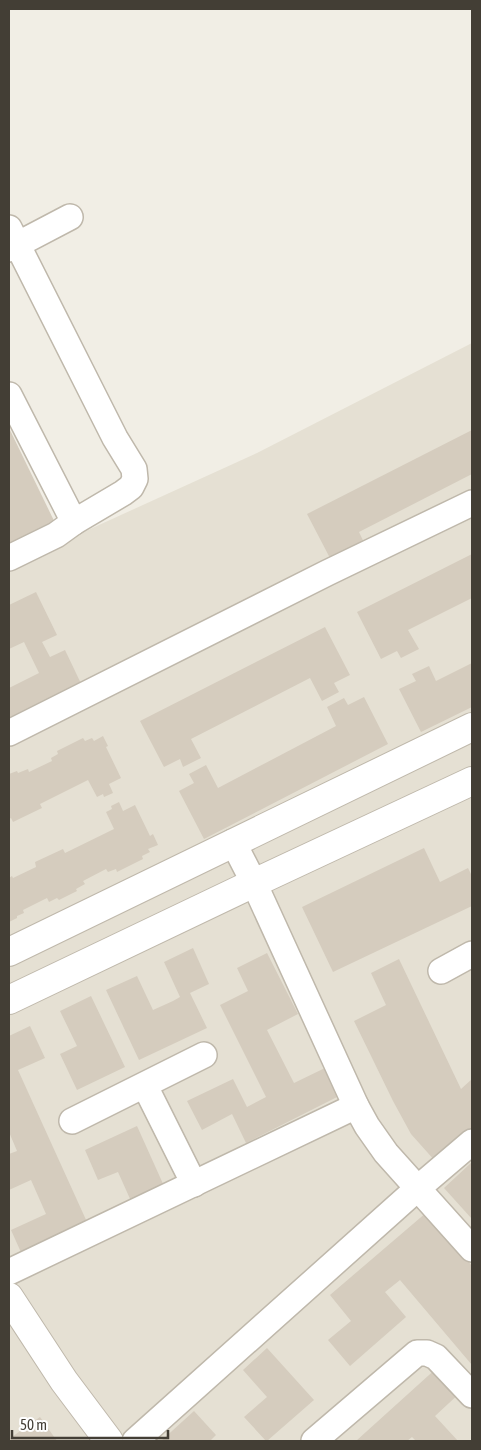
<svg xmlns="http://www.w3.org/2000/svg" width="481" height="1450" font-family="'Asap Condensed',sans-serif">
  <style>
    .residential { fill: #e5e0d3 }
    .building { fill: #d5ccbe }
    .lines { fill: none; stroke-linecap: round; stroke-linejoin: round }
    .minor-casing { stroke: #bfb8ab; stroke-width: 28 }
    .tertiary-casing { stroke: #bfb8ab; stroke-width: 30 }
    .minor { stroke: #fff; stroke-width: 25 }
    .tertiary { stroke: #fff; stroke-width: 28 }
  </style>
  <rect width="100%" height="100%" fill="#f1eee5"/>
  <polygon class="residential" points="472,343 472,1441 9,1441 9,566 257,453"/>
  <g class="building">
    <polygon points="9,428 58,529 9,553"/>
    <polygon points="472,430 472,474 359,532 368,551 331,560 307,514"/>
    <polygon points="472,554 472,598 408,630 419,649 401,658 397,651 381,659 357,612"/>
    <polygon points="36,592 57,635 42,642 50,657 65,650 86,694 9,732 9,688 39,673 24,642 9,649 9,605"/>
    <polygon points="325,627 350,675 334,683 339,692 322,701 310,678 191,739 201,758 183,767 180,759 164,767 140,721"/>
    <polygon points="472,663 472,707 421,732 399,689 416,681 412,674 429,666 436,681"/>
    <polygon points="364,697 388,744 204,839 179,791 194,783 189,774 206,765 218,788 336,726 327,707 344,698 348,705"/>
    <polygon points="103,736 108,746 106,747 121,778 109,784 113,793 104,797 103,794 97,797 88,780 40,804 42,808 13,822 11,818 9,819 9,774 17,771 18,773 28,769 29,772 52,761 51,758 58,754 57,751 83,738 85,741 92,738 94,741"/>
    <polygon points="119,802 123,811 135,805 150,836 153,834 158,845 148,849 150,852 142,856 143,859 117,872 116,869 108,872 106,869 83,881 85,884 76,889 77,891 59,900 57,898 49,902 47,898 23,910 24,913 17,916 17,918 9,922 9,878 12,876 13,878 36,867 35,862 63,849 65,853 114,829 106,812 112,809 111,806"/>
    <polygon points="424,848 440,882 468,868 472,876 472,906 333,972 302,907"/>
    <polygon points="193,948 209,984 190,993 207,1028 139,1060 106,990 137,976 153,1010 173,1001 180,997 164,962"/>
    <polygon points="267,953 298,1014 267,1030 294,1083 325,1068 339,1096 246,1143 232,1114 202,1130 187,1101 233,1079 247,1107 266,1097 220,1005 248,991 237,968"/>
    <polygon points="399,959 461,1089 472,1079 472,1129 436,1162 411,1134 393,1101 354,1021 386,1005 371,973"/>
    <polygon points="91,996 125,1067 77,1090 60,1054 77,1046 60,1011"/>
    <polygon points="30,1026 45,1058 18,1070 87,1222 56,1236 59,1244 24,1259 11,1230 46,1214 31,1180 9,1190 9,1154 17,1151 9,1132 9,1036"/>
    <polygon points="137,1126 164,1186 131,1201 118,1172 98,1180 85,1150"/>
    <polygon points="472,1162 472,1219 444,1188"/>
    <polygon points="427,1212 472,1266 472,1365 400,1280 385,1292 406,1317 350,1366 328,1340 351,1321 330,1295"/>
    <polygon points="267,1348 314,1400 267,1441 266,1441 244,1417 267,1397 243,1370"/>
    <polygon points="439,1366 462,1391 435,1416 458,1441 416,1441 412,1437 407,1441 356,1441"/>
    <polygon points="194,1411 216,1435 210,1441 161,1441"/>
    <polygon points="40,1417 57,1441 9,1441 9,1439"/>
  </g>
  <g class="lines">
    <g class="minor-casing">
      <g id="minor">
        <polyline points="9,228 115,438 134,469 135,479 131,487 123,493 74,522 56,535 9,558"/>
        <polyline points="9,249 70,217"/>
        <polyline points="9,395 74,522"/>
        <polyline points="9,733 327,573 472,503"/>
        <polyline points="233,842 254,883 356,1106 367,1126 386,1153 472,1249"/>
        <polyline points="441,971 472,954"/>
        <polyline points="145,1086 194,1184"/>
        <polyline points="72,1121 204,1055"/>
        <polyline points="9,1272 356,1106"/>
        <polyline points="135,1441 418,1188 472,1142"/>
        <polyline points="314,1441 417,1353 427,1353 436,1357 472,1395"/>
      </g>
    </g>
    <g class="tertiary-casing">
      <g id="tertiary">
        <polyline points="9,952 472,727"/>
        <polyline points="9,1000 254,883 472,781"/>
        <polyline points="9,1297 64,1381 109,1441"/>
      </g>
    </g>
    <use href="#minor" class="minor"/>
    <use href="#tertiary" class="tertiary"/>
  </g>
  <rect width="481" height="1450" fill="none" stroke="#433e35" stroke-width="20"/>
  <path d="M12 1430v8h156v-8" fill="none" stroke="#433e35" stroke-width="2.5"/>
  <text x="20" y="1430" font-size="15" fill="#433e35" stroke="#ffffff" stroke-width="4" paint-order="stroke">50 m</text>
</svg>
